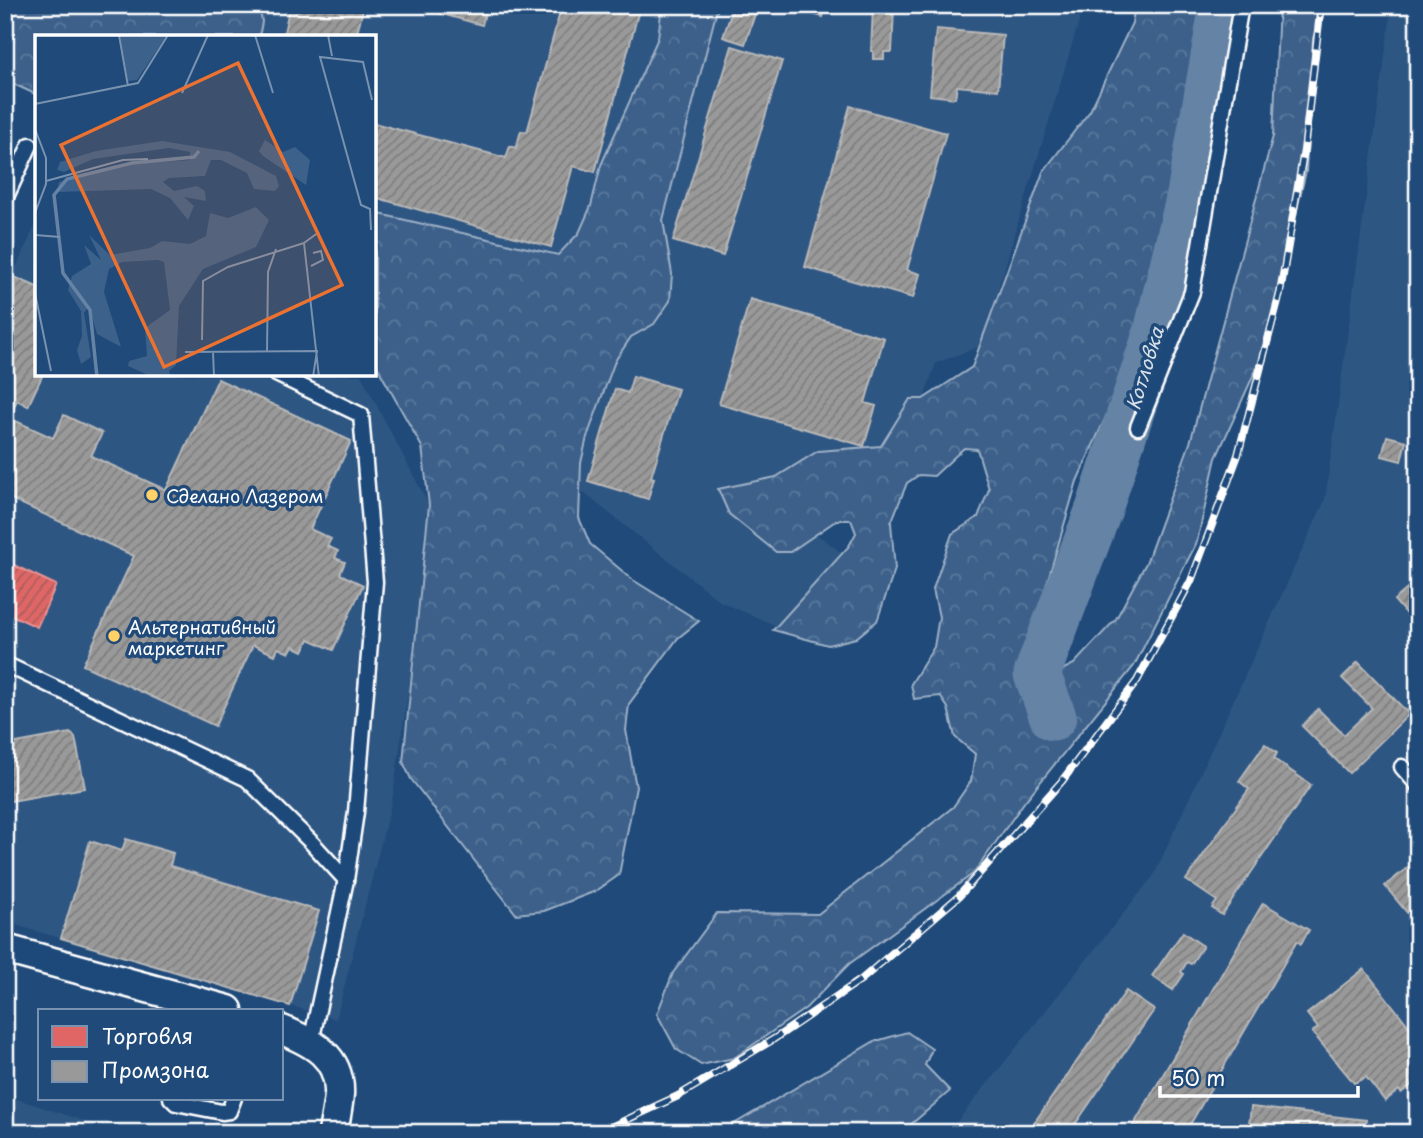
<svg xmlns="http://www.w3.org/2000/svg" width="1423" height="1138" font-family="'Playpen Sans',sans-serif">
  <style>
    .built { fill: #2e5683 }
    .forest { fill: url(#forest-crowns); stroke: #9eb0c5; stroke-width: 2 }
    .shops { fill: url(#shops-hatch); stroke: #e99494; stroke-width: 2 }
    .industry { fill: url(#industry-hatch); stroke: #b8b8b8; stroke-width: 2 }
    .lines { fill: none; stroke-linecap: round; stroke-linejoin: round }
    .river { stroke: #6583a4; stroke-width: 47 }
    .service-casing { stroke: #fff; stroke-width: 19 }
    .minor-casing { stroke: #fff; stroke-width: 33 }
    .service { stroke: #1f4a7a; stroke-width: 14 }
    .minor { stroke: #1f4a7a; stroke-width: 28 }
    .rail-casing { stroke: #fff; stroke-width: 8 }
    .rail { stroke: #1f4a7a; stroke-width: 5; stroke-dasharray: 16; stroke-linecap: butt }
    .poi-dot { fill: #ffd166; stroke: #1f4a7a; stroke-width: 2.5 }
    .labels { text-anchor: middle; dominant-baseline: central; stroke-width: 7; stroke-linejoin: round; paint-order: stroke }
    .poi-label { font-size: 18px; fill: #fff; stroke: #1f4a7a; text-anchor: start }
    .water-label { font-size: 19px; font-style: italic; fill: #d8e0e8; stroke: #1f4a7a }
    .inset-river { fill: none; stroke: #6583a4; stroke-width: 3.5 }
    .inset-road { fill: none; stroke: #7992af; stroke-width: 2 }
    .view { fill: #eb7230; fill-opacity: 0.15; stroke: #eb7230; stroke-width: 3.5 }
    .inset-edge { fill: none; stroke: #fff; stroke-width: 3.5 }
  </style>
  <defs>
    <pattern id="forest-crowns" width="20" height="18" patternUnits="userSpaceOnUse" patternTransform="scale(1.75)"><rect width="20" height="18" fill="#3c618b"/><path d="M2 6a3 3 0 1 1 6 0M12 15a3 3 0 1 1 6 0" fill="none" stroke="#59799c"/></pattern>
    <pattern id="shops-hatch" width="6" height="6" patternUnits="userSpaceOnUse" patternTransform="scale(1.75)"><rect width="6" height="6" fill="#e06666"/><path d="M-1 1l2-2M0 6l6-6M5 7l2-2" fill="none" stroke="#ac5d5d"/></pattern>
    <pattern id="industry-hatch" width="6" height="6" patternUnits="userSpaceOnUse" patternTransform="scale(1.75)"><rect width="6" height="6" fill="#999"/><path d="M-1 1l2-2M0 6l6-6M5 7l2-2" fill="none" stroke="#7e7e7e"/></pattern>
  </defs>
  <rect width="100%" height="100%" fill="#1f4a7a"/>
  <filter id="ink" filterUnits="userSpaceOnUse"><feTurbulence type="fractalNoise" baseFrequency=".0143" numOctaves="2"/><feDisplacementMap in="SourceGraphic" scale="14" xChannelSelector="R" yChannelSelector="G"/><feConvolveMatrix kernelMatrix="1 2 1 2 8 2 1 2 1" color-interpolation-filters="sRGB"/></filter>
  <g filter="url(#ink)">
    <g class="built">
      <polygon points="137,5 1084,5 981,346 936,363 903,459 814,532 842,553 791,632 721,602 507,432 375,279 374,37 164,37"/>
      <polygon points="1392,5 1418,5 1418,1133 948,1133 1154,875 1325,500"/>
      <polygon points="37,222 37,374 361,375 434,515 393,796 336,1019 5,922 5,291"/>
      <polygon points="5,1095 109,1129 120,1133 5,1133"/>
    </g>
    <g class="forest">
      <polygon points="5,5 259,5 262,22 259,37 37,37 37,95 5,80"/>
      <polygon points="662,5 720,5 716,13 663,220 672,274 670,301 654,324 631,337 615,361 587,437 581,463 579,518 590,544 633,580 699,621 678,638 629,704 626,730 636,787 619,875 596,891 544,911 516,914 411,779 403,762 429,505 422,447 375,363 375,213 558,255 579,233 591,206 601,165 658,38"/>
      <polygon points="1135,5 1217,5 1183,245 1077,481 1029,644 1058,672 1074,664 1116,619 1146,563 1190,443 1273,136 1279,5 1326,5 1313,38 1306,171 1263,354 1216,458 1197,542 1134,666 1025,801 974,873 849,964 806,1008 734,1058 701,1065 676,1049 657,1014 673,973 717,913 818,914 953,807 971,781 975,754 955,737 948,708 940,696 914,699 911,684 934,647 939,617 933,589 952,534 978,517 989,489 977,449 964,448 934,476 919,475 907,483 891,523 895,569 877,621 856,638 828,645 773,630 849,546 856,533 851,520 837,520 790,552 776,552 729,514 718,489 776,477 818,451 881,446 910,399 923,399 972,367 1043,172 1090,111 1132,23"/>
      <polygon points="907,1032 932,1049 925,1065 950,1091 901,1133 719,1133 873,1042"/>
    </g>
    <polygon class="shops" points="5,561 56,585 37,627 5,612"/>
    <g class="industry">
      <polygon points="290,5 364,5 356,37 283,37"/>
      <polygon points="425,5 487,5 482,25 424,9"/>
      <polygon points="562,5 621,5 639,10 595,172 573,166 551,247 374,197 374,123 506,158 510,146 516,148 521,131 527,132"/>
      <polygon points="734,5 758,5 745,44 723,37"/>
      <polygon points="783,5 827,5 823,17"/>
      <polygon points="873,8 894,8 892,52 884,52 884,59 873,59 873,51 871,51"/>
      <polygon points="936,29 1003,35 998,90 957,86 955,98 930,95"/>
      <polygon points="732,46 782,61 723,256 673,241"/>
      <polygon points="850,106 946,133 907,270 920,274 913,298 805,267"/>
      <polygon points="12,276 37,287 37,374 43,374 28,406 17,400 9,418 53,438 64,415 102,433 91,456 166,490 218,379 351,441 310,529 331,539 327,546 338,551 335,558 345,562 340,574 363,585 333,650 309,639 303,651 293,646 289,653 278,648 275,655 253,645 215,726 83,665 134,556 5,496 5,291"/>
      <polygon points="750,299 884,338 865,403 876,406 864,446 719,404"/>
      <polygon points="633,376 678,389 651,477 654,478 648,499 588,481 615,389 628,393"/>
      <polygon points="1387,436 1406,441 1401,461 1382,456"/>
      <polygon points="1418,580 1418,628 1394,600"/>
      <polygon points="1358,662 1409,714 1349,773 1302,726 1318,709 1344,735 1372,708 1342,678"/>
      <polygon points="70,733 75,737 85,788 5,802 5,745"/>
      <polygon points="1265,744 1277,753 1274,759 1311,785 1222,915 1212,908 1217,901 1186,880 1249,789 1239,781"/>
      <polygon points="126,839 173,853 170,866 319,911 290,1006 61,938 90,841 122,851"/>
      <polygon points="1418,859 1418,926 1385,886"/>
      <polygon points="1263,903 1309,930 1301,944 1297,941 1185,1133 1129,1133"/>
      <polygon points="1183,932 1203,946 1191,964 1187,962 1181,972 1184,974 1173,990 1152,976"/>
      <polygon points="1364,969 1418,1038 1418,1080 1401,1093 1399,1090 1385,1101 1366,1077 1354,1083 1312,1032 1318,1028 1307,1014"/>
      <polygon points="1126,991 1154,1010 1069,1133 1027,1133"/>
      <polygon points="1251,1107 1366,1120 1365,1133 1248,1133"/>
    </g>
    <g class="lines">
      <polyline class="river" points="1053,717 1037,674 1099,509 1157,332 1190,195 1223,5"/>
      <g class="service-casing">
        <g id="service">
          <polyline points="5,199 30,145"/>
          <polyline points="276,374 361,415 375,582 356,812 346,880 311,1042"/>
          <polyline points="1138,427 1192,292 1241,5"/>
          <polyline points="5,664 247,779 312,843 346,880"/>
          <polyline points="1402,767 1418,785"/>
          <polyline points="171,1098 176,1103 222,1112 229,1111 234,1098"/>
        </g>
      </g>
      <g class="minor-casing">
        <g id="minor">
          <polyline points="5,949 228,1010"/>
          <path d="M282 1030C312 1042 341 1056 339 1095 338 1107 335 1120 333 1133"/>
        </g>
      </g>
      <use href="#service" class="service"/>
      <use href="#minor" class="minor"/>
      <g class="rail-casing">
        <polyline id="rail" points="598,1133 678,1096 774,1039 862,979 959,896 1062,781 1137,681 1191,581 1238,455 1280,293 1304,150 1321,5"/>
      </g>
      <use href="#rail" class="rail"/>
    </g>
  </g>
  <g class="poi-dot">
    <circle cx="152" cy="495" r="7"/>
    <circle cx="114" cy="636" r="7"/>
  </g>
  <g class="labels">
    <g class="poi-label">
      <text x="166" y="495">Сделано Лазером</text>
      <text x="128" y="626">Альтернативный<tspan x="128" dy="21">маркетинг</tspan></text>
    </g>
    <g class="water-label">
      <text transform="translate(1144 368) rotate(-73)">Котловка</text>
    </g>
  </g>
  <g transform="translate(35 35)">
    <rect width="341" height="341" fill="#1f4a7a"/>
    <path d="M85 0H132L102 45 93 46ZM230 105 248 117 260 112 275 125 271 150 228 121 224 116ZM127 106 195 117 241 141 244 151 240 156 219 154 212 138 186 125H176L170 141 134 143 128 147 139 156 162 151 170 156 171 166 149 162 159 171 153 185 135 163 116 154 22 157 24 147 81 130 155 125V117L134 113 58 124 29 137 22 135 25 127 61 116ZM221 172 234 185 221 212 168 234 144 271 141 330 134 336 136 341H115L93 331 94 326 112 321 110 293 135 275 129 227 123 225 87 227 74 234 69 257 86 312 62 299 54 271 49 278 56 322 46 329 42 315 47 301 46 276 33 255 37 241 56 229 49 210 66 225 54 200 75 220 115 213 127 206 155 209 171 201 175 178 193 183Z" fill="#3c618b"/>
    <path class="inset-river" d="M62 342 55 275 28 238 19 160 32 144 97 128 159 122 164 116"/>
    <path class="inset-road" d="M84 0 93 51M220 0 238 58M293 0 297 21M147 58 173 0M0 69 103 48 133 0M0 94 11 123V149L0 178M11 146 88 125 113 124M336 195 335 174 326 170 285 22 328 27 337 65M0 200 25 202M276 231 288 225 286 216 278 218M0 258 16 336M167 305 168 246 193 232 269 208M150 317 282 316 278 342M178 317 179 342M232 317 233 237 241 214M284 342 269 208 284 197"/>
    <path class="view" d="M203 28 307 250 129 332 26 110Z"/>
    <rect width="341" height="341" class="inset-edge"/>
  </g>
  <rect width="1423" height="1138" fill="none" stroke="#1f4a7a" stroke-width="28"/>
  <rect x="14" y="14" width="1395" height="1110" fill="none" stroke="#fff" stroke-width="2.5" filter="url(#ink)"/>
  <rect x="38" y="1009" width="245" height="91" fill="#1f4a7a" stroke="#7992af" stroke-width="2"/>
  <rect x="52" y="1026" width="35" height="21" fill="#e06666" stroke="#7992af" stroke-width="2"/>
  <text x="102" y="1044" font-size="21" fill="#ffffff">Торговля</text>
  <rect x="52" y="1061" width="35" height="21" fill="#999999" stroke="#7992af" stroke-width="2"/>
  <text x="102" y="1078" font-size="21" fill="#ffffff">Промзона</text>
  <path d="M1160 1086v10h198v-10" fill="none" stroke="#ffffff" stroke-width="3.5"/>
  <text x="1171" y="1086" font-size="21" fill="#ffffff" stroke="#1f4a7a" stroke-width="5" paint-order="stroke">50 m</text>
</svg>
